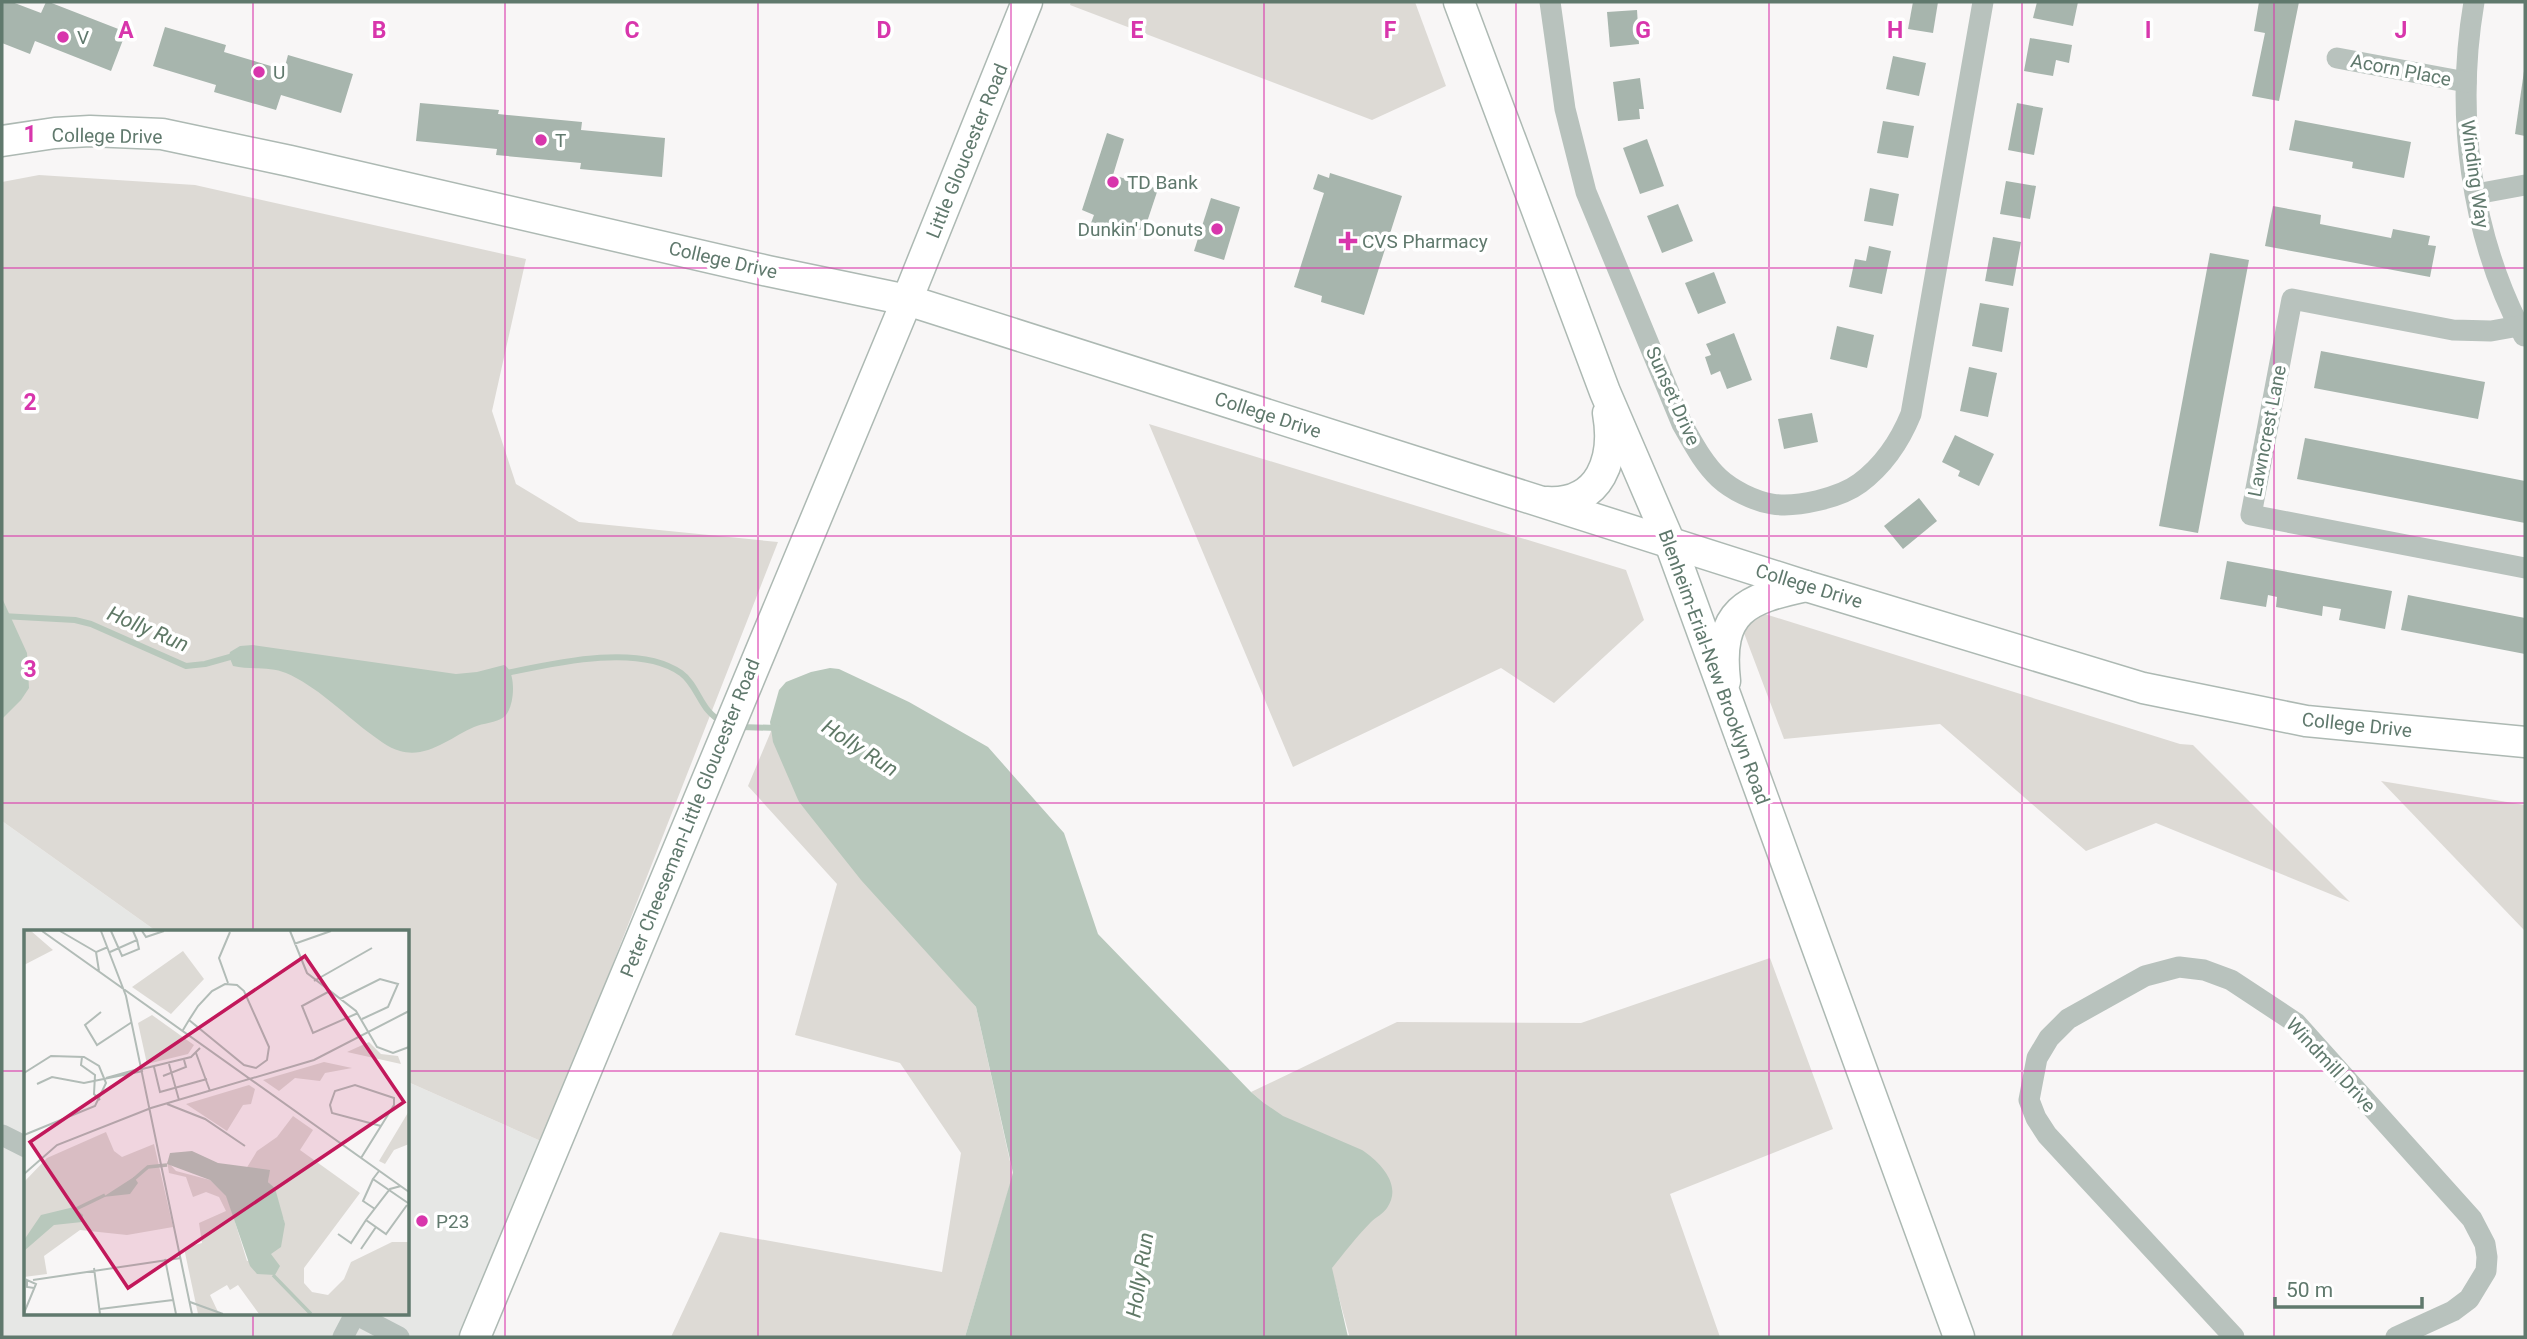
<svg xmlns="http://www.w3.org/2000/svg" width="2527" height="1339" font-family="Roboto,sans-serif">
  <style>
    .built { fill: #e6e7e5 }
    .green { fill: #dddad5 }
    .water { fill: #b8c8bc }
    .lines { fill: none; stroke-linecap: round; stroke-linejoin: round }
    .stream { stroke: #b8c8bc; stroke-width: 6 }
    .building { fill: #a7b5ad }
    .secondary-casing { stroke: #adb9b3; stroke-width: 33 }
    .street { stroke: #b8c2bd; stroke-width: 21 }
    .secondary { stroke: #fff; stroke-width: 30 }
    .grid { fill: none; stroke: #d836ac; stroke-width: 2; stroke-opacity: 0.55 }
    .poi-dot { fill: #d836ac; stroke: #fff; stroke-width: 2.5 }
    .labels { text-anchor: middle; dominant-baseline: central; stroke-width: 7; stroke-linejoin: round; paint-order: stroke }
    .poi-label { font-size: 19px; fill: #60796d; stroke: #fff; text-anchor: start }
    .street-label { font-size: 19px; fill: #60796d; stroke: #fff }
    .water-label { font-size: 21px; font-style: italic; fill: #607967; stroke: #fff }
    .inset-river { fill: none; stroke: #b8c8bc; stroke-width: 3.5 }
    .inset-road { fill: none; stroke: #b2bcb7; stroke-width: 2 }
    .view { fill: #c2185b; fill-opacity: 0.15; stroke: #c2185b; stroke-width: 3.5 }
    .inset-edge { fill: none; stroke: #60796d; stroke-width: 3.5 }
    .grid-label { font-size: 23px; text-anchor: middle; font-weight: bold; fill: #d836ac; stroke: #fff; stroke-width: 7; stroke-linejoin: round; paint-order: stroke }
  </style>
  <rect width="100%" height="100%" fill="#f8f6f6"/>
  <polygon class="built" points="2,821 156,931 26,931 26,1313 408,1313 408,1082 543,1142 461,1337 2,1337"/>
  <g class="green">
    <polygon points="1071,2 1415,2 1446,86 1372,120 1070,5"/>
    <polygon points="39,175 195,185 526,259 492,411 516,484 579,522 778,542 543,1142 408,1082 408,931 156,931 2,821 2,182"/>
    <polygon points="1149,424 1626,570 1644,620 1554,703 1501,668 1293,767"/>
    <polygon points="1733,604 2180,744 2193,745 2350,902 2156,823 2086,851 1940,724 1784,739"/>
    <polygon points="785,698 799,802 976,1007 1013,1175 965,1337 671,1337 720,1232 942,1272 961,1153 900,1063 795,1035 837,884 748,786"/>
    <polygon points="2381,781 2525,805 2525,931"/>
    <polygon points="1770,958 1833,1129 1670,1194 1720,1337 1347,1337 1349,1335 1331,1268 1264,1103 1251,1092 1397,1022 1581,1023"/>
  </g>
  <g class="water">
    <polygon points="2,598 27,653 29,688 21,700 2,719"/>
    <path d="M253 645 456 674 477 672 504 665C517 671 515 708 504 717 496 723 483 723 474 727 451 737 427 759 400 751 388 748 378 739 368 732 342 712 316 686 286 673 270 666 250 670 233 666L229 656 230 652 240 646Z"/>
    <path d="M830 668 839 669 909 702 988 747 1064 833 1098 934 1251 1092 1264 1103 1283 1116 1362 1150C1380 1162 1403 1185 1387 1208 1383 1214 1376 1217 1371 1222 1357 1236 1344 1253 1332 1268L1348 1337H965L1013 1173 976 1007 861 880 799 802 773 742 770 722 779 690 786 682 811 672Z"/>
  </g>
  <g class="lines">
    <g class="stream">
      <polyline points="2,616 75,620 91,624 186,666 205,664 237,655"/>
      <path d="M507 673C554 663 639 643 681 673 699 686 700 712 723 722"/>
      <polyline points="740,727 778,728"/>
    </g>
  </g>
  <g class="building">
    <polygon points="2,2 12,2 41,13 46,2 49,2 126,32 111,71 35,41 30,54 2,43"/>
    <polygon points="1913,2 1938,2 1933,33 1908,29"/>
    <polygon points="2037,2 2078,2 2073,26 2033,18"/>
    <polygon points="2259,2 2299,2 2279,101 2252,96 2265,33 2254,31"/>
    <polygon points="1637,10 1639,44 1610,47 1607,12"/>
    <polygon points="165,27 226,45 224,52 284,70 288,55 353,74 341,113 281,95 276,110 214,92 216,85 153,66"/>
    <polygon points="2030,38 2072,45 2069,63 2056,60 2053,76 2024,71"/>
    <polygon points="1893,56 1926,63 1919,96 1886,89"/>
    <polygon points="2524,71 2525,71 2525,136 2515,134"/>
    <polygon points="1640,78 1644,109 1639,109 1640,119 1618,121 1613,82"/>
    <polygon points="420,103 499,110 498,114 582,122 581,130 665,138 662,177 580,169 581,163 496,155 497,149 416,141"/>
    <polygon points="2017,103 2043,108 2034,155 2008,150"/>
    <polygon points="2295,120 2411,142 2404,178 2352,168 2353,162 2289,150"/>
    <polygon points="1883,121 1914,126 1908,158 1877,153"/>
    <polygon points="1107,133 1124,139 1113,175 1158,189 1144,231 1116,222 1113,231 1091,223 1094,215 1082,210"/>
    <polygon points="1647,139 1664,186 1640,194 1623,148"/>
    <polygon points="1330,173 1402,196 1364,315 1321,302 1322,296 1294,287 1324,193 1313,189 1318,174 1329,178"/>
    <polygon points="2006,181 2036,186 2030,219 2000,214"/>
    <polygon points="1870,188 1899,194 1893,226 1864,221"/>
    <polygon points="1211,198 1240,207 1224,260 1194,251"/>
    <polygon points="1678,204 1693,241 1662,253 1647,216"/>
    <polygon points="2273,206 2321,215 2320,224 2391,238 2393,229 2430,236 2428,245 2436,246 2430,277 2265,246"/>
    <polygon points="1993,237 2021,242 2013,286 1985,281"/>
    <polygon points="1869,246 1891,251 1882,294 1849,287 1855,259 1866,261"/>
    <polygon points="2210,253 2249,260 2198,533 2159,526"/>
    <polygon points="1714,272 1726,303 1698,314 1685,283"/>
    <polygon points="1980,303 2009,308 2002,352 1972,346"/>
    <polygon points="1837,326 1874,335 1867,368 1830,359"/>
    <polygon points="1734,333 1752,380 1727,389 1720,371 1711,375 1705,357 1711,355 1706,344"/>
    <polygon points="2321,351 2485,382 2478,419 2314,388"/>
    <polygon points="1969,367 1997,373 1988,417 1960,411"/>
    <polygon points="1812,413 1818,442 1784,449 1778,419"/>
    <polygon points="1955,435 1994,454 1979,486 1958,476 1960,471 1942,462"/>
    <polygon points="2305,438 2525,481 2525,523 2297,479"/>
    <polygon points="1919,498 1937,521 1903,549 1884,526"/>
    <polygon points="2227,561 2392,591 2385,629 2339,620 2341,609 2323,606 2322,616 2276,607 2277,597 2268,595 2266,607 2220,599"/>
    <polygon points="2408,595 2525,618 2525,654 2401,630"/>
  </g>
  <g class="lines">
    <g class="secondary-casing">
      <g id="secondary">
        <polyline points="1459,2 1605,392 1670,543 1959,1337"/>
        <polyline points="2,141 55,133 90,131 162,134 290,161 768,271 907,300 1806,586 2143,688 2306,721 2525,742"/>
        <path d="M1547 502C1601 505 1616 458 1608 413"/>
        <path d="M1725 681C1717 610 1746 599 1806 586"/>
        <polyline points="475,1337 907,300 1027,2"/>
      </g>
    </g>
    <g class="street">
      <path d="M1550 2 1565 109 1586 192 1682 424C1693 443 1703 463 1719 478 1732 490 1754 501 1772 504 1796 508 1840 498 1860 483 1884 465 1900 441 1911 414L1983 2"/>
      <path d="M2474 2C2455 114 2470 235 2524 336"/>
      <polyline points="2337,58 2466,82"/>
      <polyline points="2476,194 2525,185"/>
      <polyline points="2519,326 2491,331 2453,330 2292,299 2251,515 2525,568"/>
      <polyline points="2,1135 26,1147"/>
      <polyline points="353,1313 399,1337"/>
      <polyline points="343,1337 355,1314"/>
      <polyline points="2234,1337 2047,1135 2036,1118 2029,1100 2037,1058 2049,1038 2068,1019 2145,976 2179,967 2204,970 2231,980 2296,1023 2472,1219 2485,1244 2487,1257 2486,1271 2469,1299 2453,1311 2396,1337"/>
    </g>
    <use href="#secondary" class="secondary"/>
  </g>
  <path class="grid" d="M253 2V931M505 2V1337M758 2V1337M1011 2V1337M1264 2V1337M1516 2V1337M1769 2V1337M2022 2V1337M2274 2V1337M2 268H2525M2 536H2525M2 803H2525M2 1071H26M408 1071H2525M253 1313V1337"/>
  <g class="poi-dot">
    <circle cx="63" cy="37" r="7"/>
    <circle cx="259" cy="72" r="7"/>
    <circle cx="541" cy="140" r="7"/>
    <circle cx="1113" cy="182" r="7"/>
    <circle cx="1217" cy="229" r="7"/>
    <path d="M1344.5 230.5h7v7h7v7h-7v7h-7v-7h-7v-7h7z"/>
    <circle cx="422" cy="1221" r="7"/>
  </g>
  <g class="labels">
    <g class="poi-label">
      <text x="77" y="37">V</text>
      <text x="273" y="72">U</text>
      <text x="555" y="140">T</text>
      <text x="1127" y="182">TD Bank</text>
      <text x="1203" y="229" text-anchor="end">Dunkin' Donuts</text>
      <text x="1362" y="241">CVS Pharmacy</text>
      <text x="436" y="1221">P23</text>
    </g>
    <g class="street-label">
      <text transform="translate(2401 70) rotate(11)">Acorn Place</text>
      <text transform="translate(107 136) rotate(1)">College Drive</text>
      <text transform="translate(967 151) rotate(-68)">Little Gloucester Road</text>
      <text transform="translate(2475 174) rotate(82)">Winding Way</text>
      <text transform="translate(723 260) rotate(13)">College Drive</text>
      <text transform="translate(1673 396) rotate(66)">Sunset Drive</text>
      <text transform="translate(1268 415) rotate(18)">College Drive</text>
      <text transform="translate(2267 431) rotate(-79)">Lawncrest Lane</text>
      <text transform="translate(1809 586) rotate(17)">College Drive</text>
      <text transform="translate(1714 667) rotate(70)">Blenheim-Erial-New Brooklyn Road</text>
      <text transform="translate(2357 725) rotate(6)">College Drive</text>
      <text transform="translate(690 818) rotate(-68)">Peter Cheeseman-Little Gloucester Road</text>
      <text transform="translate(2331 1065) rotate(47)">Windmill Drive</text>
    </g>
    <g class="water-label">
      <text transform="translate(148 629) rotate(23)">Holly Run</text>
      <text transform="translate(860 748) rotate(33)">Holly Run</text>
      <text transform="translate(1140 1275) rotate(-81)">Holly Run</text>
    </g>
  </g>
  <g transform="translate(24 930)">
    <rect width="385" height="385" fill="#f8f6f6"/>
    <path d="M0 1H7L29 20 0 35ZM159 21 180 49 147 84 108 57ZM128 85 170 115 164 124 123 134 114 93ZM345 112 357 124 374 126 377 134 323 122ZM300 132 328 138 301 143 296 151 271 148 255 161 239 150ZM225 155 231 159 227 174 219 175 203 201 162 174ZM385 181V214L370 220 361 234 355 231ZM269 186 289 200 276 220 336 263 280 338V353L288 362 304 365 320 349 327 332 368 312H385V384H235L214 355 206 360 203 355 186 365 195 384H174L160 318 178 313 175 293 202 281 195 267 182 262 169 267 162 247 145 243 143 231 152 241 186 250 203 266 223 331 246 324 260 290 252 274 251 258 244 252 245 241 222 239 233 221 253 207ZM82 202 90 221 98 227 130 214 149 297 103 305 56 300 20 326 23 344 0 347V252L23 228Z" fill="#dddad5"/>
    <path d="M168 221 194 233 246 240 244 252 251 258 261 294 257 317 247 324 256 336 251 345 233 344 226 336 202 266 186 250 143 234 146 223ZM110 247 114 253 106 264 79 267ZM50 277 59 285 58 292 30 295 0 321V310L17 285Z" fill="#b8c8bc"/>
    <path class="inset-river" d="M110 249 124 237 143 235M52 279 81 265M249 345 287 384"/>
    <path class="inset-road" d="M18 1 385 262M36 1 72 22M77 1 102 66 168 384M87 1 98 26 115 19 113 10M118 1 122 7 140 1M266 1 283 43 332 81 353 117 369 123 385 117M270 14 307 1M86 22 113 10 109 1M75 41 72 22 84 17M290 51 348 18M204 53 195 28 206 2M304 62 278 76 289 103 334 83M316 69 356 49 374 54 364 77 338 89M77 82 61 95 73 115 108 92M159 100 165 90 174 76 188 61 201 54 213 55 220 61 245 117 243 130 232 138 220 135 165 90M172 123 186 161M58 127 57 135 71 145 70 164 76 170M145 134 155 170M130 137 136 162 183 149M118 139 167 127 176 118M0 143 27 126 60 127 75 136 82 153 71 176 0 205M139 146 162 137 160 130M82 148 118 138M13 154 28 147 60 153 119 141M143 174 181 189 221 216M337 228 357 196 370 175V168L331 155 311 161 306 175 308 183 357 196M355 241 349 249 384 273M0 244 33 215 127 178 290 130 385 81M349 249 339 271 351 279M377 256 366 259 342 290 362 304 383 275M314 304 327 313 342 290M337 319 352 297M141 329 152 384M70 338 76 384M9 350 157 328M166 372 199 384M76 379 149 370M0 383 12 354 3 350V357L10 358"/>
    <path class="view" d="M281 26 380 172 104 358 6 212Z"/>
    <rect width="385" height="385" class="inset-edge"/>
  </g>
  <g class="grid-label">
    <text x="126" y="38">A</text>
    <text x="379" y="38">B</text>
    <text x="632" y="38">C</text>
    <text x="884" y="38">D</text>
    <text x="1137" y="38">E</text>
    <text x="1390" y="38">F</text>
    <text x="1643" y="38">G</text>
    <text x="1895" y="38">H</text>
    <text x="2148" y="38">I</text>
    <text x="2401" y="38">J</text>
    <text x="30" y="142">1</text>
    <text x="30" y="410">2</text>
    <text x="30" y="677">3</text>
  </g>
  <rect width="2527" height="1339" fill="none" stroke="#60796d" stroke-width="7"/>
  <path d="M2275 1297v10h147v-10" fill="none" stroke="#60796d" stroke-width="3.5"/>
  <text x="2286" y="1297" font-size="21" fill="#60796d" stroke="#ffffff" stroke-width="5" paint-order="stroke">50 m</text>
</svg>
